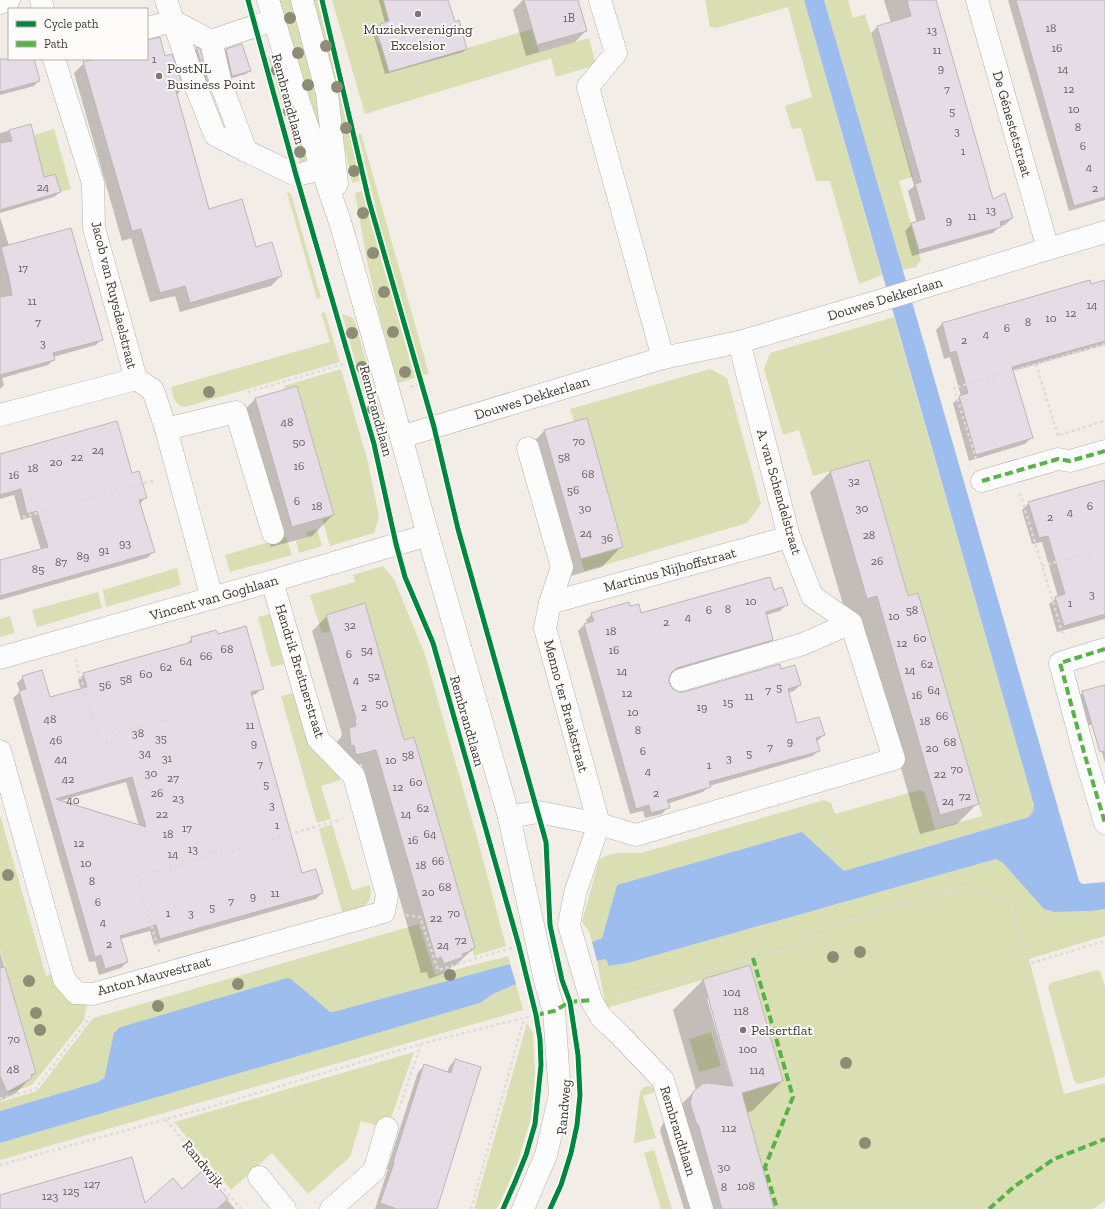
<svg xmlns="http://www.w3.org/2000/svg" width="1105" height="1209" font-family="'Zilla Slab',serif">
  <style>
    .green { fill: #dadeb3 }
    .water { fill: #9cbdee }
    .shadow { fill: #0003; fill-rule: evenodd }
    .building { fill: #e5dce6; stroke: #bab7b6; fill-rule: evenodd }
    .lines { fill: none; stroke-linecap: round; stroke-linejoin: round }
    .minor-casing { stroke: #b7b2ae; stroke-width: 23 }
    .path { stroke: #dddbda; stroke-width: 2.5; stroke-dasharray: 3 3; stroke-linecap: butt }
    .minor { stroke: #fdfcfc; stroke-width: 22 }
    .quiet { stroke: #57b346; stroke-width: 4; stroke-dasharray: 8 4; stroke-linecap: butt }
    .cycleway-casing { stroke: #fefcfa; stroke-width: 8 }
    .cycleway { stroke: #00873e; stroke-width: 5 }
    .tree { fill: #8d8d76 }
    .poi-dot { fill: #7e7974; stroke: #fefcfa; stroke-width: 1.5 }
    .labels { text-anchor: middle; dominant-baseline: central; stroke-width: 3.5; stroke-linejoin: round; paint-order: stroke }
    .number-label { font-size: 12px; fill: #686262 }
    .poi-label { font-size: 14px; fill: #3f3a36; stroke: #fefcfa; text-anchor: start }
    .street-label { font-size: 14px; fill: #3f3a36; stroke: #fefcfa }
  </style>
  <rect width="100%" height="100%" fill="#f3ede8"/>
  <g class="green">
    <polygon points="279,0 295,0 318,94 321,155"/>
    <polygon points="308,0 317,0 333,58 360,181 352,183 327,58"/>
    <polygon points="332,0 383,0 389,21 380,24 382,31 376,33 378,43 380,43 389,71 532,29 539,52 589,38 596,65 556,77 551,58 365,114"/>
    <polygon points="705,0 804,0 882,275 859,284 830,181 816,181 801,128 792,129 785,106 812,97 788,7 716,28 710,27"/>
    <polygon points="824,0 848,0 853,18 865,14 913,177 899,181 921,260 916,267 902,270"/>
    <polygon points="276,54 307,157 306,160 303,162 300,162 298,158 268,56"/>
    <polygon points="54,129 71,189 49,195 32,136"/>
    <polygon points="361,133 429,374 423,375 381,231 358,134"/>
    <polygon points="362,191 415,378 398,383 380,319 367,261 355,193"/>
    <polygon points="287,192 291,194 321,298 317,299"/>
    <path d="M325 312 340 362 185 407C174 405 173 396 171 387L330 342 321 313Z"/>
    <polygon points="342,314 352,317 355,322 374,390 364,393"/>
    <path d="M894 317 1034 805 1033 811 1029 817 844 871 617 885 602 938 592 942 589 932 582 922 599 860C612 851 626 853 641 853L824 800 831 803 835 814 919 790 925 793 935 829 982 816 918 593 892 600 900 566 869 460 813 476 799 430 783 435 764 369 770 353Z"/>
    <polygon points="341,369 368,462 379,517 374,533 330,546 322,519 334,515 297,386 285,390 284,386"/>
    <polygon points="710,369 727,378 761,504 747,523 584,571 581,559 623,546 587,418 574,422 570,409"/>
    <polygon points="378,403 385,431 376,434 368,406"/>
    <polygon points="317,529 322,546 299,553 296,541 308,537 306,532"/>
    <polygon points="286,537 292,555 230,572 225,555"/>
    <polygon points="383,566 394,579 425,655 480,848 506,946 474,956 472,949 475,948 414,737 387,745 395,709 365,604 326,615 330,631 322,633 310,595 355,582 353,575"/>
    <polygon points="177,568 181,585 106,607 103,590"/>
    <polygon points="98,592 102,608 37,627 32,610"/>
    <polygon points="270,614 284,664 271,667 258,617"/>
    <polygon points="10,616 15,633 0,637 0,619"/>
    <polygon points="293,693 307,741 339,776 340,780 321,786 331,819 317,823 281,696"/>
    <polygon points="0,815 46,976 54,974 87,1004 84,1020 32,1085 7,1093 7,1092 24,1083 22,1077 32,1077 31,1075 36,1073 0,949"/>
    <path d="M332 824 352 890 370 885C374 907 361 908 343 915L319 829Z"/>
    <polygon points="996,859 1003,863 1055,912 1091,911 1105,909 1105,936 1029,959 1064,1094 1105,1083 1105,1201 1093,1209 774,1209 742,1093 783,1081 751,966 606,1008 597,961 606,959 610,966 628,963"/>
    <polygon points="419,924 435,975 508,956 510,964 105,1075 104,1078 98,1082 0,1111 0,1102 37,1091 93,1018"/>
    <polygon points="1097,970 1101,973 1105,987 1105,1077 1078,1084 1074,1081 1048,987 1050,983"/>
    <polygon points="516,984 523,1010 0,1160 0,1143 480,1003 493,994"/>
    <polygon points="527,1023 533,1033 535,1074 531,1118 518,1162 499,1205 496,1209 474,1209"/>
    <polygon points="711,1032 721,1066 699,1072 689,1039"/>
    <polygon points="414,1052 389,1124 379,1126 361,1121 350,1157 308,1194 272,1153 231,1190 174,1122"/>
    <polygon points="647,1086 654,1087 657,1091 643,1096 656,1138 634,1143 640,1092 643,1088"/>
    <polygon points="654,1150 672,1209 661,1209 644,1153"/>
  </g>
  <g class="water">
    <polygon points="804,0 824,0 915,312 1079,881 1082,884 1105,882 1105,909 1091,911 1055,912 1044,909 1003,863 996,859 628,963 609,966 606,959 597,961 592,942 602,938 617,885 802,832 844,871 1029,817 1033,811 1034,805"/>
    <polygon points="510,964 516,984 493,994 480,1003 0,1143 0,1111 98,1082 104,1078 105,1075 114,1033 119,1028 131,1024 287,978 291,979 330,1012 333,1012"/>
  </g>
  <g class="shadow">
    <polygon points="379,0 447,0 454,23 466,49 463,52 385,74 374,36 378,33 377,28 380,25 385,23"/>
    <polygon points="523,0 577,0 586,31 575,42 526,56 513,10"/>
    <polygon points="884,0 935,0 993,201 1012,218 1005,225 1000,226 993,233 912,256 905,231 912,224 917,223 908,191 914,186 871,33 878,26 891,23"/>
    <polygon points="1008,0 1105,0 1105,200 1069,211"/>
    <polygon points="147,45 165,57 182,89 176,96 209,210 255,248 281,276 271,286 180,312 175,296 150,302 131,238 122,241 74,73 84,63 96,59 147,59"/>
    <polygon points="196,49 199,50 207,82 204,85 193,52"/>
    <polygon points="226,50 250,71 246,74 229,79 223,53"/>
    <polygon points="10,59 33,59 39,80 34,86 0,95 0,62"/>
    <polygon points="30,125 44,178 60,192 54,197 0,213 0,133"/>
    <polygon points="0,217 9,246 102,339 96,345 53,357 54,359 48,365 2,378 4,385 0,389"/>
    <polygon points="1090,282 1091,285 1105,284 1105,345 1012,371 1031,438 1025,444 969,461 953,403 961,396 950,357 944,359 936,330 942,324"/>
    <polygon points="296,387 333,515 312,536 271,547 235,420 255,399"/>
    <polygon points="544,431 622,546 602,567 560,579 524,452"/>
    <polygon points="0,455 132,474 146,497 140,504 154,551 147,558 0,600 0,561 41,550 31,517 21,520 14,495 0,499"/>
    <polygon points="830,472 907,597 978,803 957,824 920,834 857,615 847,618 810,492"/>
    <polygon points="1105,481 1105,619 1057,632 1049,604 1058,597 1042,542 1032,544 1022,510 1029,503"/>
    <polygon points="773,591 786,605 780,611 766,615 772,639 766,646 670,674 669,675 668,684 672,690 677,693 684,693 781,670 800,685 794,691 787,693 796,724 824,735 816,742 819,750 813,756 709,786 703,792 667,804 668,807 662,814 645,818 643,811 630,814 578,631 584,625 587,624 586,620 592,614 630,607 641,614"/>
    <polygon points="327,616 403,741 474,948 455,966 451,967 447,972 429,979 427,972 421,973 361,764 342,770 335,744 341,737 342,734 312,631"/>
    <path d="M217 636 262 688 256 694 251 696 301 874 322 893 316 899 154 945 150 931 120 939 127 962 121 968 99 975 95 961 89 962 13 698 20 692 17 683 23 677 50 698 81 689 78 680 84 674 186 645 192 638ZM126 782 139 826 60 801Z"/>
    <polygon points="1105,686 1105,763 1093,724 1084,727 1076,699 1083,692"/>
    <polygon points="0,952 35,1073 16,1093 0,1101"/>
    <path d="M750 967 782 1081 752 1111 746 1113 773 1209H684L660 1131 661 1127 666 1119 696 1090 673 1010 703 980ZM707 999H709L736 1090 734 1091Z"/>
    <polygon points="455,1060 435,1209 375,1209 388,1169 387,1169 418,1072 424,1066 447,1073 449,1067"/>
    <polygon points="203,1172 235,1209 152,1209 182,1190"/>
  </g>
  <g class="building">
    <polygon points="383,0 448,0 455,22 459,20 467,49 389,72 377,32 382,31 380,24 389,21"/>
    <polygon points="524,0 578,0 587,31 537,45"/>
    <polygon points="907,0 936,0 993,199 1005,193 1013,218 1000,222 1001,227 919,250 911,223 925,219 915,184 921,182 877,26 911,16"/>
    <polygon points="1016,0 1105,0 1105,197 1074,206"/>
    <polygon points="160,37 165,56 172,54 184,89 176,91 209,209 242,199 256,247 272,242 282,276 190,303 185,286 160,293 141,229 132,231 83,62 93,59 147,59 147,40"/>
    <polygon points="242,44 251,71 232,76 226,49"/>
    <polygon points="196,47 200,49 208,83"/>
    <polygon points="0,59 34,59 40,81 0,92"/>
    <polygon points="31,124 44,177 55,174 61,192 0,210 0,143 12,141 9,130"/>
    <polygon points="71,228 103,340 53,353 55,360 0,375 0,297 12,295 8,274 1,247"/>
    <polygon points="1090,280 1091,284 1105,280 1105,341 1012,367 1033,438 976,455 959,396 968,393 956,351 950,353 942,323"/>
    <polygon points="297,386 334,515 292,527 255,398"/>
    <polygon points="587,418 623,547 581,559 544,430"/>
    <polygon points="117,421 132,473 139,471 147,498 139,500 155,552 0,596 0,560 48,547 37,511 27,514 21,489 0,495 0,454"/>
    <polygon points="869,460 908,596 918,593 979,804 940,815 877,596 867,599 830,471"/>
    <polygon points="1105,480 1105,614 1064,626 1055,597 1065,594 1048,536 1039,538 1028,502"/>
    <polygon points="770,577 774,590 782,587 788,605 766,612 773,640 677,668 672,672 669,677 669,683 673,689 678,692 684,692 780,664 781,669 795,665 801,685 788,689 797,723 819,717 825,735 816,738 820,751 709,782 711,787 667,800 670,808 651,813 649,805 636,809 584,624 594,621 591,613 629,602 630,606 639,604 641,613"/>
    <polygon points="365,603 404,740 414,737 475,948 471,949 471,951 462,954 463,957 444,964 441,957 436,959 376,750 356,755 354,745 351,746 349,728 356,726 355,719 356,719 326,615"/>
    <path d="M246 626 264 689 251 692 302 873 316 869 323 893 160 939 156 925 120 936 128 962 105 969 101 955 95 957 19 691 26 689 22 676 42 670 50 697 87 687 83 673 192 642 191 637 216 630 218 634ZM132 777 146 827 56 799Z"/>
    <polygon points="1105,685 1105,751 1100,752 1082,691"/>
    <polygon points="750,965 783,1081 742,1093 774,1209 722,1209 698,1124 697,1125 690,1103 693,1092 702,1084 708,1083 733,1086 703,979"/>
    <polygon points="5,967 36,1073 31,1075 32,1078 7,1092 0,1076 0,968"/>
    <polygon points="455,1059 481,1067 437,1209 397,1209 380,1203 394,1163 393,1162 424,1064 451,1073"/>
    <polygon points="132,1157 145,1203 173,1178 182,1189 203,1170 228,1199 217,1209 0,1209 0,1195"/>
  </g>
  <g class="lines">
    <g class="minor-casing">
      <g id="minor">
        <polyline points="41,0 43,9"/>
        <polyline points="166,0 196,87 215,135 246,151"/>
        <polyline points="268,0 299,102 341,225 389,393 428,535 509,817 546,984 554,1011 560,1095 546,1155 523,1209"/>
        <polyline points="302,0 327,93 337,184"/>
        <polyline points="600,0 616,53 588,87 663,358"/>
        <polyline points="977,0 1048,249"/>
        <polyline points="0,3 9,0"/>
        <polyline points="147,28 173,21 211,41 273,20"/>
        <polyline points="211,41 221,84 246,151 296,175 322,169"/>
        <polyline points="54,59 93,183 94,228 136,379 153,390 166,429 212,598"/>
        <polyline points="0,415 136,379"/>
        <polyline points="166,429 236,412 273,533"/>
        <polyline points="401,437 663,358 739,342 882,300 1048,249 1105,232"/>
        <polyline points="528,448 562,567 550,603 545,628 599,824 575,893 569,925 591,1000 601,1017 619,1034 663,1080 702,1209"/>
        <polyline points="982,481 1058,459 1070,461 1105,451"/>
        <polyline points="550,603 789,537"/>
        <polyline points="1105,649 1060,663 1085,756 1105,823"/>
        <polyline points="0,658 272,581 428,535"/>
        <polyline points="681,680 803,644 851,623"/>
        <polyline points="0,751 64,979 76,993 93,994 384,912 387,895 354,776 318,739 272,581"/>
        <polyline points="509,817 538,812 599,824 636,835 894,759 851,623 812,596 789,537 739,342"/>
        <polyline points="259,1177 285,1209"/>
        <polyline points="331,1209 374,1171 387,1128"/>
      </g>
    </g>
    <g class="path">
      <polyline points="1036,364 1058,436"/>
      <polyline points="410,387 421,383"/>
      <polyline points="248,392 351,362"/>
      <polyline points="361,400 367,399"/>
      <polyline points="1060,435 1105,421"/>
      <polyline points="976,459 954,388 1105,344"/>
      <polyline points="1020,493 1064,638"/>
      <polyline points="23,517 156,480"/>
      <polyline points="1042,566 1105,548"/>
      <polyline points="75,659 99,739 109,743 118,733 162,721 173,721"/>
      <polyline points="406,915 420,917 438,970 515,947"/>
      <polyline points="159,952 138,876 148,869 156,872 204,858 211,852 221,854 342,819"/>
      <polyline points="616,997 805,944 815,930 971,885 1011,904 1028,964 1105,941"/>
      <polyline points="0,1099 35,1089 87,1021 89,1016"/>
      <polyline points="399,1109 421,1044"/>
      <polyline points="166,1120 241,1209"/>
      <polyline points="0,1165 214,1106 421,1044 531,1016"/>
      <polyline points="471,1209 524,1019"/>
    </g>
    <use href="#minor" class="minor"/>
    <g class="quiet">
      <polyline points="982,481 1058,459 1070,461 1105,451"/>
      <polyline points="1105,649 1060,663 1085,756 1105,823"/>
      <polyline points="753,958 793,1097 765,1167 777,1209"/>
      <polyline points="536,1015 554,1011 570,1002 591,1000"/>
      <polyline points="989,1209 1015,1186 1054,1159 1105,1139"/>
    </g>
    <g class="cycleway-casing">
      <g id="cycleway">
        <polyline points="248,0 296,175 374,444 396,544 405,577 433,643 519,946 536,1015 540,1039 541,1065 535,1124 526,1155 515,1182 503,1209"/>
        <polyline points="322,0 369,201 434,427 458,529 546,842 550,925 562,980 570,1002 578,1055 580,1095 577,1125 571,1153 561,1185 550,1209"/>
      </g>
    </g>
    <use href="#cycleway" class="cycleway"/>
  </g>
  <g class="tree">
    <circle cx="290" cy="18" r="6"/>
    <circle cx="326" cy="46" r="6"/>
    <circle cx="298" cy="53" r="6"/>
    <circle cx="277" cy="70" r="6"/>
    <circle cx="308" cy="85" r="6"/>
    <circle cx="337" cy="87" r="6"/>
    <circle cx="289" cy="111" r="6"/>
    <circle cx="346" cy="128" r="6"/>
    <circle cx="300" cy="152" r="6"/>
    <circle cx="354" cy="171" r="6"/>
    <circle cx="363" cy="213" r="6"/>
    <circle cx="373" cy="253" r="6"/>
    <circle cx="384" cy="292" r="6"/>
    <circle cx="393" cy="332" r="6"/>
    <circle cx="352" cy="333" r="6"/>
    <circle cx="362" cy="367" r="6"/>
    <circle cx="405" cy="372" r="6"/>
    <circle cx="209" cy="392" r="6"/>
    <circle cx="373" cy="409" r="6"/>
    <circle cx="8" cy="875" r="6"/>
    <circle cx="860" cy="952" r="6"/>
    <circle cx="833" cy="957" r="6"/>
    <circle cx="450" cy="975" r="6"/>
    <circle cx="29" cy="981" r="6"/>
    <circle cx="238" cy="984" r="6"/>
    <circle cx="158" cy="1006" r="6"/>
    <circle cx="36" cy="1013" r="6"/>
    <circle cx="40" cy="1030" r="6"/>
    <circle cx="846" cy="1063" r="6"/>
    <circle cx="865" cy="1143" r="6"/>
  </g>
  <g class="poi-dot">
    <circle cx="418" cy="14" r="4"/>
    <circle cx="159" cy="76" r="4"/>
    <circle cx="743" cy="1030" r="4"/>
  </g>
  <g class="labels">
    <g class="number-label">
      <text x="569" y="18">1B</text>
      <text x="1051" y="28">18</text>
      <text x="932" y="30">13</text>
      <text x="1057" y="48">16</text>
      <text x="937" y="50">11</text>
      <text x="154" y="59">1</text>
      <text x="941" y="68">9</text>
      <text x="1063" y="69">14</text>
      <text x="947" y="89">7</text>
      <text x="1069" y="89">12</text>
      <text x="1074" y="109">10</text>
      <text x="952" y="111">5</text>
      <text x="1078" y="127">8</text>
      <text x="957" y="131">3</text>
      <text x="1083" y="146">6</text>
      <text x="963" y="151">1</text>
      <text x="1089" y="167">4</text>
      <text x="43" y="187">24</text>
      <text x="1095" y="188">2</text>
      <text x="991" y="210">13</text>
      <text x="972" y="216">11</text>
      <text x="949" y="220">9</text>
      <text x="23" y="268">17</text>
      <text x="32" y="301">11</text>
      <text x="1092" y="305">14</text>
      <text x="1071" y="313">12</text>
      <text x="1051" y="318">10</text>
      <text x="38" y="322">7</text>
      <text x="1028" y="322">8</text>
      <text x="1007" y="328">6</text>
      <text x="986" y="334">4</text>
      <text x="964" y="340">2</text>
      <text x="43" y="343">3</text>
      <text x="287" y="422">48</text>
      <text x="579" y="441">70</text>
      <text x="299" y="442">50</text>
      <text x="98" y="450">24</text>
      <text x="77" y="457">22</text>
      <text x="564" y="457">58</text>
      <text x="56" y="462">20</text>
      <text x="299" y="466">16</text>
      <text x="33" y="468">18</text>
      <text x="588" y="474">68</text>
      <text x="14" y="475">16</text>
      <text x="854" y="481">32</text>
      <text x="573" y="490">56</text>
      <text x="297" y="501">6</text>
      <text x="317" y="506">18</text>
      <text x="1090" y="506">6</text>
      <text x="585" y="508">30</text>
      <text x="862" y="508">30</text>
      <text x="1070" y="512">4</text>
      <text x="1050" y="517">2</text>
      <text x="586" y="533">24</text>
      <text x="869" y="535">28</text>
      <text x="607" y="538">36</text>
      <text x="125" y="543">93</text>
      <text x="104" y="550">91</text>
      <text x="83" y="556">89</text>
      <text x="877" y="561">26</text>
      <text x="61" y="562">87</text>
      <text x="38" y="569">85</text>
      <text x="1092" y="594">3</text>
      <text x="751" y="601">10</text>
      <text x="1070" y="603">1</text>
      <text x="728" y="609">8</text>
      <text x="709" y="610">6</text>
      <text x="912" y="610">58</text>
      <text x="894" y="616">10</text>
      <text x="688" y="617">4</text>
      <text x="666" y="622">2</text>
      <text x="350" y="625">32</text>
      <text x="611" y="631">18</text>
      <text x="920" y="638">60</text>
      <text x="902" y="643">12</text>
      <text x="227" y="649">68</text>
      <text x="367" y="650">54</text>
      <text x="614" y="650">16</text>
      <text x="349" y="654">6</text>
      <text x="206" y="656">66</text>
      <text x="186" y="661">64</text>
      <text x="927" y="664">62</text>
      <text x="166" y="667">62</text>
      <text x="910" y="670">14</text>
      <text x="622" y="671">14</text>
      <text x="146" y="674">60</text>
      <text x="374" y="676">52</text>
      <text x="126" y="679">58</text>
      <text x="356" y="680">4</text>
      <text x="105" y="685">56</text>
      <text x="779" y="687">5</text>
      <text x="768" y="690">7</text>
      <text x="934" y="690">64</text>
      <text x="627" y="693">12</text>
      <text x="917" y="695">16</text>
      <text x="749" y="696">11</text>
      <text x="728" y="702">15</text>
      <text x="382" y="703">50</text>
      <text x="364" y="707">2</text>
      <text x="702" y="707">19</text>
      <text x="633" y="712">10</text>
      <text x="942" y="716">66</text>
      <text x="50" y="719">48</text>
      <text x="925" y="721">18</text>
      <text x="250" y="725">11</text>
      <text x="638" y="730">8</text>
      <text x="138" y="733">38</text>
      <text x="161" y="738">35</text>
      <text x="56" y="740">46</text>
      <text x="790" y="741">9</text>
      <text x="950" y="742">68</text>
      <text x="254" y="743">9</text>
      <text x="770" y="747">7</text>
      <text x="932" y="748">20</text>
      <text x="643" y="751">6</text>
      <text x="145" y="753">34</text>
      <text x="749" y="753">5</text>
      <text x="408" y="755">58</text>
      <text x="167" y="758">31</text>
      <text x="729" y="758">3</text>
      <text x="61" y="759">44</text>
      <text x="391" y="760">10</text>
      <text x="260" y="764">7</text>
      <text x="709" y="765">1</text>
      <text x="957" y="769">70</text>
      <text x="648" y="771">4</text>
      <text x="151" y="773">30</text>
      <text x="940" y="774">22</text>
      <text x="173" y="778">27</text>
      <text x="68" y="779">42</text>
      <text x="416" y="782">60</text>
      <text x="266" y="784">5</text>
      <text x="398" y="787">12</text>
      <text x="157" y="793">26</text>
      <text x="656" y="793">2</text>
      <text x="965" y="796">72</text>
      <text x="178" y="798">23</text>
      <text x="73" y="800">40</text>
      <text x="948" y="801">24</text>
      <text x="272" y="805">3</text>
      <text x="423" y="808">62</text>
      <text x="162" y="814">22</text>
      <text x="406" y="814">14</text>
      <text x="277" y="825">1</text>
      <text x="187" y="828">17</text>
      <text x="168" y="834">18</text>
      <text x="430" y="834">64</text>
      <text x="413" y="840">16</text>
      <text x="79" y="843">12</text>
      <text x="193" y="849">13</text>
      <text x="173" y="854">14</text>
      <text x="438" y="861">66</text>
      <text x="86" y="863">10</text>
      <text x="421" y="865">18</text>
      <text x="92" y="881">8</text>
      <text x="445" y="887">68</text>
      <text x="428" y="892">20</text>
      <text x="275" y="893">11</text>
      <text x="253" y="896">9</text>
      <text x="231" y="901">7</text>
      <text x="98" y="902">6</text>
      <text x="212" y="907">5</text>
      <text x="168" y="913">1</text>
      <text x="191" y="913">3</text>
      <text x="454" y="913">70</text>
      <text x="436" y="918">22</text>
      <text x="103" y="922">4</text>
      <text x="461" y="940">72</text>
      <text x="109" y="944">2</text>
      <text x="443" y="945">24</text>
      <text x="732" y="992">104</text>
      <text x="741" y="1011">118</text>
      <text x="14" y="1039">70</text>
      <text x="748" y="1049">100</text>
      <text x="13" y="1069">48</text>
      <text x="757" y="1070">114</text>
      <text x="729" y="1128">112</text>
      <text x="724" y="1167">30</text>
      <text x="92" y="1184">127</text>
      <text x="746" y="1186">108</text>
      <text x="724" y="1187">8</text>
      <text x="71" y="1191">125</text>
      <text x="50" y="1196">123</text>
    </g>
    <g class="poi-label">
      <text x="418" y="29" text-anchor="middle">Muziekvereniging<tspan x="418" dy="16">Excelsior</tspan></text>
      <text x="167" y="68">PostNL<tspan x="167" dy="16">Business Point</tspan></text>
      <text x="751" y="1030">Pelsertflat</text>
    </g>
    <g class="street-label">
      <text transform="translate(288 99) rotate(75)">Rembrandtlaan</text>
      <text transform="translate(1012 124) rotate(74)">De Génestetstraat</text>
      <text transform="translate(114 295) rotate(76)">Jacob van Ruysdaelstraat</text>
      <text transform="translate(885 299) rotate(-17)">Douwes Dekkerlaan</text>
      <text transform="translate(532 398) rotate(-17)">Douwes Dekkerlaan</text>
      <text transform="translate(376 411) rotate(75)">Rembrandtlaan</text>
      <text transform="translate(779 492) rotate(74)">A. van Schendelstraat</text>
      <text transform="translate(670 570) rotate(-15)">Martinus Nijhoffstraat</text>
      <text transform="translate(214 598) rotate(-16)">Vincent van Goghlaan</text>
      <text transform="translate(300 671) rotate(73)">Hendrik Breitnerstraat</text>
      <text transform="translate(566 706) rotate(75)">Menno ter Braakstraat</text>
      <text transform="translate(467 721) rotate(74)">Rembrandtlaan</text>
      <text transform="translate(154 976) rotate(-15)">Anton Mauvestraat</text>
      <text transform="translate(564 1107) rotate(-85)">Randweg</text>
      <text transform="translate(678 1131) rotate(73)">Rembrandtlaan</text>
      <text transform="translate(203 1164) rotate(50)">Randwijk</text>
    </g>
  </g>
  <rect x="8" y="8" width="140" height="52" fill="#fefcfa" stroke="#b2aeac"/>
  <rect x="16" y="21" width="20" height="6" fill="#00873e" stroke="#b2aeac"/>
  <text x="44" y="28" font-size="12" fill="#3f3a36">Cycle path</text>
  <rect x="16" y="41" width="20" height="6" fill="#57b346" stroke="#b2aeac"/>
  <text x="44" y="48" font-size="12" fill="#3f3a36">Path</text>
</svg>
